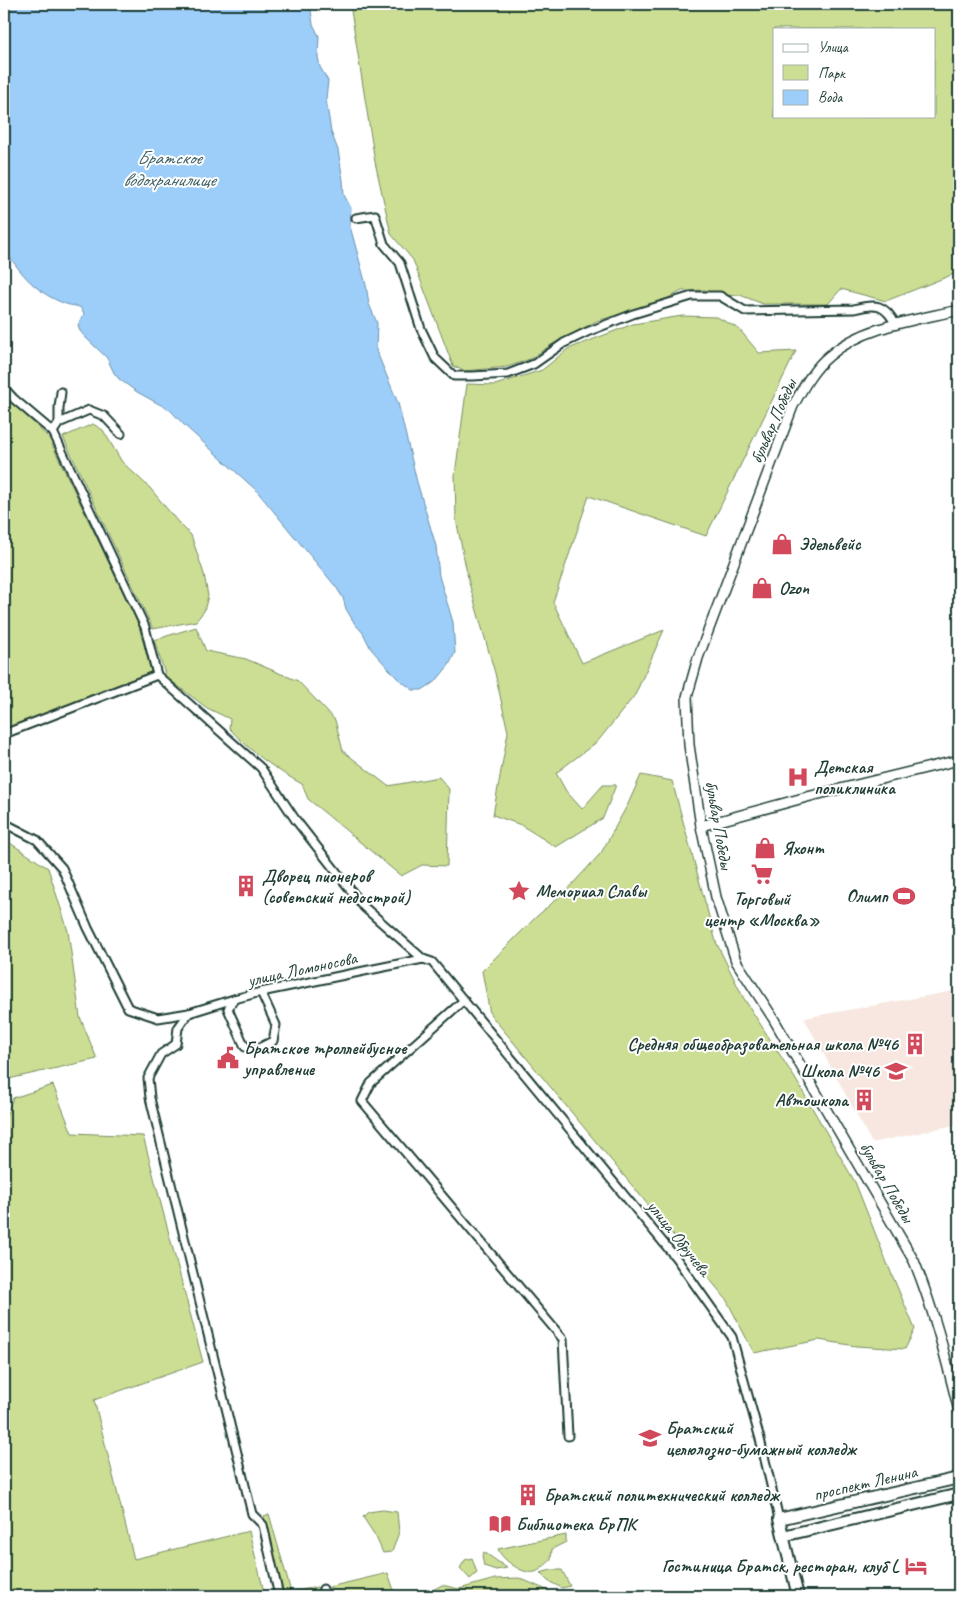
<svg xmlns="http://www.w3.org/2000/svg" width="963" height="1600" font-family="Caveat,sans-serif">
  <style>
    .built { fill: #f7e7e0 }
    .green { fill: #ccde93; stroke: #768e64; fill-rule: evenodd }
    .water { fill: #9dcdf9; stroke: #6b93aa }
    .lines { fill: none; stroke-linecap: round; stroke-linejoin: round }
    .minor-casing { stroke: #1f3d34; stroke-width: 11 }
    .tertiary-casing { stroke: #1f3d34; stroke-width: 12 }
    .secondary-casing { stroke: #1f3d34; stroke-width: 14 }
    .minor { stroke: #fff; stroke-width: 7 }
    .tertiary { stroke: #fff; stroke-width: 9 }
    .secondary { stroke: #fff; stroke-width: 10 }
    .labels { text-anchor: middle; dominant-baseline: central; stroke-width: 4; stroke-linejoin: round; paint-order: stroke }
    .street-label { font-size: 18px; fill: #1f3d34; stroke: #fff }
    .poi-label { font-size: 18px; font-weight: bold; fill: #1f3d34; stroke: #fff; text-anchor: start }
    .water-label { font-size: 19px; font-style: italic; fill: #3e6165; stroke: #fff }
  </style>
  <rect width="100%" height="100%" fill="#fff"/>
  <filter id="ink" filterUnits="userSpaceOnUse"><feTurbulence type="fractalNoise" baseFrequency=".02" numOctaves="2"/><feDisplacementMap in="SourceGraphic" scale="10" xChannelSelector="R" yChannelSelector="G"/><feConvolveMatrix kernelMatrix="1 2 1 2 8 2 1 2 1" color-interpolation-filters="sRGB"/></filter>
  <g filter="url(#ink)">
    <polygon class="built" points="959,990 959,1124 872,1143 804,1018"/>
    <g class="green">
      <path d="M350 4H959V272L886 301 841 289 828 304H763L740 295 720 296 705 290 682 291 660 302 597 321 551 345 530 359 507 367 464 371 453 366 413 260 391 234 375 162ZM774 29H934V116H774Z"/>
      <polygon points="682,316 717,317 739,329 759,353 796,351 706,536 589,496 553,602 582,663 664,630 635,695 598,741 556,773 566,791 582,809 603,785 616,785 603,818 556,847 521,825 493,815 508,732 495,673 469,583 456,519 455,475 467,384 495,385 542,370 568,349 633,324"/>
      <polygon points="4,394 49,438 139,626 151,672 4,729"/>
      <polygon points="93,424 103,430 122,462 150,488 177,521 191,535 204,574 208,596 204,611 196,621 153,629 63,437"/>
      <path d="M196 627 206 651 246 659 298 681 335 720 343 751 388 786 439 777 449 789 447 866 422 865 401 876 308 799 302 784C274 769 250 751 229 728L230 719 207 708 166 677 154 640Z"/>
      <polygon points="641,775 672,781 716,942 743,997 796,1080 855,1182 887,1263 915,1329 905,1349 856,1346 819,1340 754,1353 726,1299 490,1014 482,971 536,917 566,891 601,853 628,804"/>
      <polygon points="4,839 48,868 68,931 80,1017 97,1059 4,1080"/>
      <polygon points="53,1085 72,1133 143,1136 203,1362 94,1400 134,1559 249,1531 265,1596 4,1596 4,1121 13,1098"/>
      <polygon points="383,1510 397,1512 399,1532 392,1552 383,1553 376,1537 363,1517 368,1512"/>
      <polygon points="269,1514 291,1592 317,1587 320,1596 283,1596 264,1516"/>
      <path d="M566 1535V1542L552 1549 551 1560C546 1564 541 1570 535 1572 523 1575 502 1560 498 1549Z"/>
      <polygon points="484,1552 507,1568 496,1570 484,1566 482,1556"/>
      <polygon points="472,1558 477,1573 470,1579 460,1568 465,1560"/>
      <polygon points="551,1570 562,1570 570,1586 562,1588 548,1581 540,1573"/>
      <polygon points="388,1573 396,1596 331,1596 329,1587"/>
      <polygon points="519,1578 549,1591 555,1596 421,1596 442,1585 459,1589 495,1579"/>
    </g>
    <path class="water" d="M4 4H310L313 24 319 36 318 57 320 67 328 81 326 99 331 132 338 150 343 180 344 195 351 208 350 226 366 285 369 304 377 323 376 350 398 403 417 482 436 546 439 576 453 622 455 653 449 665 436 681 422 690H413L397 678 371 649 363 633 355 624 346 609 343 598 336 587 256 490 185 426 170 410 137 392 119 379 114 373 107 358 85 337 80 331 78 325 84 314 81 308C76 305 71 306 66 304 37 294 21 274 5 250Z"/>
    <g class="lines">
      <g class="minor-casing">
        <g id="minor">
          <path d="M356 218 375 215 384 244 400 263 421 329 435 358 454 376H473L508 374 534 364 564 343 587 332 633 314 692 296H720L745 311 854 309C876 303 885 304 896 325"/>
          <polyline points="4,388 14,399 53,432 145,627 157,675 261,768 295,819 364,907 423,959 432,962 676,1258 732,1337 760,1439 779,1519"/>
          <polyline points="59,423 59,408 61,392"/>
          <polyline points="53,432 59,423 89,410 104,416 121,434"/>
          <polyline points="4,734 157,675"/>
          <polyline points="4,823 37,840 62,868 88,928 128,1008 158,1018 189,1013 234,999 261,992 423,959"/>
          <polyline points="234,999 228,1009 245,1047 257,1049 273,1041 276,1025 261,992"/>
          <polyline points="464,1000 371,1083 362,1101 563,1339 568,1436"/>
          <polyline points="189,1013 178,1028 176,1044 161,1054 148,1078 150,1098 252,1514 263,1525 279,1596"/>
          <polyline points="323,1589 325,1596"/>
        </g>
      </g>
      <g class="tertiary-casing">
        <g id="tertiary">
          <path d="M959 310C916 320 863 326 829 356 813 369 803 388 793 406L698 658 687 697 689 745 701 826 716 897 736 961 773 1018 914 1261C934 1310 946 1359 959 1411"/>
          <polyline points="701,826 807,797 959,760"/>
        </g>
      </g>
      <g class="secondary-casing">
        <g id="secondary">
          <polyline points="783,1536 959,1494"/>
          <polyline points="798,1596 779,1519 959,1478"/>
        </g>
      </g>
      <use href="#minor" class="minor"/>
      <use href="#tertiary" class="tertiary"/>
      <use href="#secondary" class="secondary"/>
    </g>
  </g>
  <defs>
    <g id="shop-bare" transform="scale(1.725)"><path d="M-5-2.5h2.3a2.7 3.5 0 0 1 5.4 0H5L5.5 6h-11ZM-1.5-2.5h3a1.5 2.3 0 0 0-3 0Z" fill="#d1495b" stroke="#fff" stroke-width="2.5" paint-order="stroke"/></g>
    <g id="hospital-bare" transform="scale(1.725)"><path d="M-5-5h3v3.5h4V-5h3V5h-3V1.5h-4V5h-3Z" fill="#d1495b" stroke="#fff" stroke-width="2.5" paint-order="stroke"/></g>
    <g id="supermarket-bare" transform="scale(1.725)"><path d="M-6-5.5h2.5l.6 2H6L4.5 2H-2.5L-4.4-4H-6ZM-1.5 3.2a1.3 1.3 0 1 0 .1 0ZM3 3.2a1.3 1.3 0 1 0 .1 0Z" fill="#d1495b" stroke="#fff" stroke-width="2.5" paint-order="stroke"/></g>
    <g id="building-bare" transform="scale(1.725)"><path d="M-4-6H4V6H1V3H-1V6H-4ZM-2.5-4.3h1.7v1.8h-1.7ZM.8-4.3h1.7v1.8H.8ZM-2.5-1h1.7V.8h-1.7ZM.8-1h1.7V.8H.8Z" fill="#d1495b" stroke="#fff" stroke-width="2.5" paint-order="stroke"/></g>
    <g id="sight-bare" transform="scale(1.725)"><path d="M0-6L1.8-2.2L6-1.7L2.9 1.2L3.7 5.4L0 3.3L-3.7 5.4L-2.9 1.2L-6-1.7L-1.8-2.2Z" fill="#d1495b" stroke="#fff" stroke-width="2.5" paint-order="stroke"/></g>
    <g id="stadium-bare" transform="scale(1.725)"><path d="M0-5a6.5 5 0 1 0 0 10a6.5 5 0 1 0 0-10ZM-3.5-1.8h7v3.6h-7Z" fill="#d1495b" stroke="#fff" stroke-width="2.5" paint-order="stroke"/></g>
    <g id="civic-bare" transform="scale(1.725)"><path d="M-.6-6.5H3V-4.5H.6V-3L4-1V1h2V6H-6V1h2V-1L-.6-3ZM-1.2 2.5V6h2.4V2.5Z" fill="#d1495b" stroke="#fff" stroke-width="2.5" paint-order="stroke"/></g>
    <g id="school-bare" transform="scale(1.725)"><path d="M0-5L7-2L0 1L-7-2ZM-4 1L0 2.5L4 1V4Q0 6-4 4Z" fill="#d1495b" stroke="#fff" stroke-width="2.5" paint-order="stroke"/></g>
    <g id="university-bare" transform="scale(1.725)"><path d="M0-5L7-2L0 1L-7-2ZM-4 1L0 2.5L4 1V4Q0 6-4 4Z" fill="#d1495b" stroke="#fff" stroke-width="2.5" paint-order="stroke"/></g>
    <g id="library-bare" transform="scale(1.725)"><path d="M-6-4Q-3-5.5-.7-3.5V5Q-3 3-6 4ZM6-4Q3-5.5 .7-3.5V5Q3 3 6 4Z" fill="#d1495b" stroke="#fff" stroke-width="2.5" paint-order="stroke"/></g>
    <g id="hotel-bare" transform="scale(1.725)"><path d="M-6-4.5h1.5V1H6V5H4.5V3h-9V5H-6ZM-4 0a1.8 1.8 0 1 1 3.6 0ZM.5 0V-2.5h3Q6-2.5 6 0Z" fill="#d1495b" stroke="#fff" stroke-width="2.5" paint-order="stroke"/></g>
  </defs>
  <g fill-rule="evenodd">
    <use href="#shop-bare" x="782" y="544"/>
    <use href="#shop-bare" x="762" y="588"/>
    <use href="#hospital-bare" x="798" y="777"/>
    <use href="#shop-bare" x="765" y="848"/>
    <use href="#supermarket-bare" x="762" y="874"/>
    <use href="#building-bare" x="246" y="886"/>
    <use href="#sight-bare" x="519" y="891"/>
    <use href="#stadium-bare" x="904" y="896"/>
    <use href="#building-bare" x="915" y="1044"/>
    <use href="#civic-bare" x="228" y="1058"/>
    <use href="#school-bare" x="896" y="1071"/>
    <use href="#building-bare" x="864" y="1100"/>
    <use href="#university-bare" x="650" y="1438"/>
    <use href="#building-bare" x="528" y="1495"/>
    <use href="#library-bare" x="500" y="1524"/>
    <use href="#hotel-bare" x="916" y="1566"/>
  </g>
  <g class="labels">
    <g class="street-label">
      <text transform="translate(773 421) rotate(-66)">бульвар Победы</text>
      <text transform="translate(719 825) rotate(80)">бульвар Победы</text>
      <text transform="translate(302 969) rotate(-12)">улица Ломоносова</text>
      <text transform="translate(887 1182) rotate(60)">бульвар Победы</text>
      <text transform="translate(679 1238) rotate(52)">улица Обручева</text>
      <text transform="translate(865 1483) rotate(-13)">проспект Ленина</text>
    </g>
    <g class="poi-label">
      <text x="799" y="544">Эдельвейс</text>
      <text x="779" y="588">Ozon</text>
      <text x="814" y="767">Детская<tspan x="814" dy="21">поликлиника</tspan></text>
      <text x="782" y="848">Яхонт</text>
      <text x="262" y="876">Дворец пионеров<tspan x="262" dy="21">(советский недострой)</tspan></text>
      <text x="536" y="891">Мемориал Славы</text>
      <text x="888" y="896" text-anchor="end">Олимп</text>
      <text x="762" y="899" text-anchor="middle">Торговый<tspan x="762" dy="21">центр «Москва»</tspan></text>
      <text x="898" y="1044" text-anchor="end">Средняя общеобразовательная школа №46</text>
      <text x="244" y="1048">Братское троллейбусное<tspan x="244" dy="21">управление</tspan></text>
      <text x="879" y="1071" text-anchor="end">Школа №46</text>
      <text x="848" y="1100" text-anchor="end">Автошкола</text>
      <text x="666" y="1428">Братский<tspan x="666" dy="21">целюлозно-бумажный колледж</tspan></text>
      <text x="544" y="1495">Братский политехнический колледж</text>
      <text x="516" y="1524">Библиотека БрПК</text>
      <text x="899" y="1566" text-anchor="end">Гостиница Братск, ресторан, клуб L</text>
    </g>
    <g class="water-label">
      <text x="169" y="158">Братское<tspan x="169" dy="22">водохранилище</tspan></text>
    </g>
  </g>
  <rect width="963" height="1600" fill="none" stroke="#fff" stroke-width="20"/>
  <rect x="10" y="10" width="943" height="1580" fill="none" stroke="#1f3d34" stroke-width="2" filter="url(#ink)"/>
  <rect x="773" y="28" width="162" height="90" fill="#ffffff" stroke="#a5b1ae"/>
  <rect x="783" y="44" width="25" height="8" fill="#ffffff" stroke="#a5b1ae"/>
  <text x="818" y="52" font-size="15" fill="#1f3d34">Улица</text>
  <rect x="783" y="65" width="25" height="15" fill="#ccde93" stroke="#a5b1ae"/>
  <text x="818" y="78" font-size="15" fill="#1f3d34">Парк</text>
  <rect x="783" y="90" width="25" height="15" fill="#9dcdf9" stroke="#a5b1ae"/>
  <text x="818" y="102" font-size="15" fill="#1f3d34">Вода</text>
</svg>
